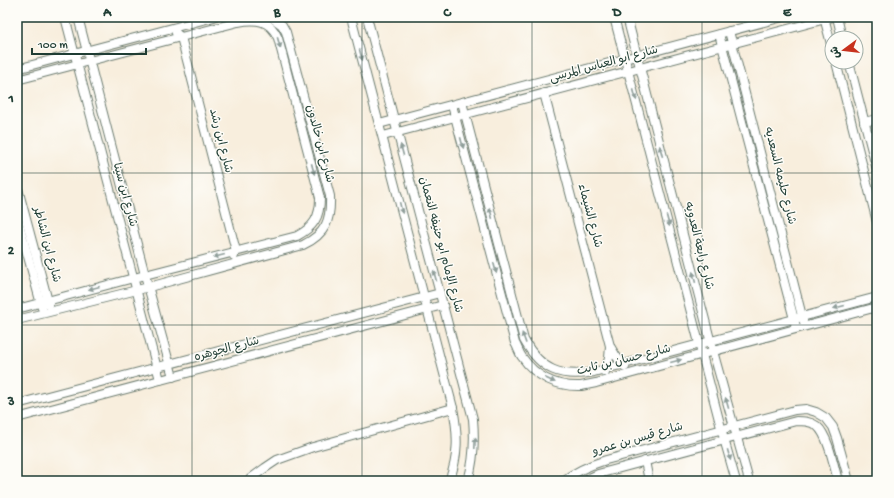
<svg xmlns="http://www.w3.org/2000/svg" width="894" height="498" font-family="'Gochi Hand','Playpen Sans Arabic',sans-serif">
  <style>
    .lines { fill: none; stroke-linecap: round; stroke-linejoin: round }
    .minor-casing { stroke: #6b7b6f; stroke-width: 10 }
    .minor { stroke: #fff; stroke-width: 8 }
    .oneway { fill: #8f9e9a }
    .grid { fill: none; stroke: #1f3d34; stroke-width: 1; stroke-opacity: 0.55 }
    .labels { text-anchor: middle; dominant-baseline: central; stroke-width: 3; stroke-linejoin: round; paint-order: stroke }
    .street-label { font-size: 12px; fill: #1f3d34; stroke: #fdfcf7 }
    .neatline { fill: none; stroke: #1f3d34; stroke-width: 1.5 }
    .grid-label { font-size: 13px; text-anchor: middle; font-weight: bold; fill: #1f3d34 }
  </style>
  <rect width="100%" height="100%" fill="#fdfcf7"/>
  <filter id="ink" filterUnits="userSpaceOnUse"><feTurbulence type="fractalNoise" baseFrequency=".025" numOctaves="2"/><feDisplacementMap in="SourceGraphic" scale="8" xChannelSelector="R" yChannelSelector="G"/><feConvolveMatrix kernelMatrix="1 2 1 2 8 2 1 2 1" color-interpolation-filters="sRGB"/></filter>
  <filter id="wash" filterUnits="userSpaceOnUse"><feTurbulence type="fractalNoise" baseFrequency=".012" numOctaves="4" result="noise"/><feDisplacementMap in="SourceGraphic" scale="16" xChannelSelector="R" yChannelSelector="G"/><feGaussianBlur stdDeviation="0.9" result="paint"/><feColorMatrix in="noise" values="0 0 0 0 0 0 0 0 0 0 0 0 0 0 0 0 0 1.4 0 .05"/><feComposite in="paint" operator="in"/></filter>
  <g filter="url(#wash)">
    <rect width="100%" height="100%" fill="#f8eedd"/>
  </g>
  <g filter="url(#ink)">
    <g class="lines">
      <g class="minor-casing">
        <g id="minor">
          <polyline points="65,17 160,380"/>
          <polyline points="78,17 145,275 173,377"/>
          <path d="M351 17 453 408C458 434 459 456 449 481"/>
          <path d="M367 17 473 419C475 441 474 460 468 481"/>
          <polyline points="614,17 724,439 736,481"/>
          <polyline points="627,17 713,351 749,481"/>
          <polyline points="824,17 832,48"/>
          <polyline points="837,17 842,38"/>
          <polyline points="174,28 176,33 181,37 236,251 234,256"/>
          <polyline points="729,31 803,320"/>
          <polyline points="719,34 795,323"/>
          <polyline points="836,62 877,222"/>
          <polyline points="849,62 877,170"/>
          <polyline points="17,69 214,17"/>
          <path d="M17 80 238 22C255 19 270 19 278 38L320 198C320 217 314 227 297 236L145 275 17 309"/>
          <polyline points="544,93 610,346 616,356 625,367"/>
          <path d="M462 102 524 340C541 370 560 378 594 372L877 297"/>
          <path d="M452 105 515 343C518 348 519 353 522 357 536 377 557 387 581 386 586 385 591 384 596 383L877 307"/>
          <polyline points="864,122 877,119"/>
          <polyline points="379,124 783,17"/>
          <polyline points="383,136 833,17"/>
          <polyline points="868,136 877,134"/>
          <polyline points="17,185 49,305"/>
          <polyline points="17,216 42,308"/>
          <path d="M17 320 149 287 303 245C326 234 331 220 330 196L286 32 282 25 271 17"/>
          <polyline points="605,372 609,358 610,346"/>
          <polyline points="17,404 440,293"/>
          <polyline points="17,418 443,305"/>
          <polyline points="645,461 649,481"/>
          <polyline points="250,481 250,479 265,468 277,460 313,447 453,408"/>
          <path d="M563 481C576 471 590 465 606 460L795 410 806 409 816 412 826 418 833 427 837 438 849 481"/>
          <path d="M583 481 598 474 796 421C803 421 810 421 817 426 828 435 834 466 838 481"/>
        </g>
      </g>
      <use href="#minor" class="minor"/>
    </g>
    <defs><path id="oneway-solid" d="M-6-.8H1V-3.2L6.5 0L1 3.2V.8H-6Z"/></defs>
    <g class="oneway">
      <use href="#oneway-solid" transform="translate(279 43) rotate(74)"/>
      <use href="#oneway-solid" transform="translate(361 55) rotate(75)"/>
      <use href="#oneway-solid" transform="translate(635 95) rotate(75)"/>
      <use href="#oneway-solid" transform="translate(462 143) rotate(75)"/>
      <use href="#oneway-solid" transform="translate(402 150) rotate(-105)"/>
      <use href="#oneway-solid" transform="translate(661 151) rotate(-104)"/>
      <use href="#oneway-solid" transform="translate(313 169) rotate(75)"/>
      <use href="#oneway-solid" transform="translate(401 208) rotate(76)"/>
      <use href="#oneway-solid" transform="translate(491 213) rotate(-104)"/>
      <use href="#oneway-solid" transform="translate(668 221) rotate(75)"/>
      <use href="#oneway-solid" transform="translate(219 256) rotate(166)"/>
      <use href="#oneway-solid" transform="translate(495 268) rotate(75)"/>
      <use href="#oneway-solid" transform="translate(435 276) rotate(-105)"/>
      <use href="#oneway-solid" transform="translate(694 277) rotate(-104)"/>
      <use href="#oneway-solid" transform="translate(94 288) rotate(165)"/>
      <use href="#oneway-solid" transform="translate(839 307) rotate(165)"/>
      <use href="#oneway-solid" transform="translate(524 338) rotate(-110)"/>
      <use href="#oneway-solid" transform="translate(676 361) rotate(-15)"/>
      <use href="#oneway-solid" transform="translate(550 380) rotate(24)"/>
      <use href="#oneway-solid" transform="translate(727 403) rotate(-106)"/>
      <use href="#oneway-solid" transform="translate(475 443) rotate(-88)"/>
      <use href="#oneway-solid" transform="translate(729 455) rotate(74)"/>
    </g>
  </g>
  <path class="grid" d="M192 17V481M362 17V481M532 17V481M702 17V481M17 173H877M17 325H877"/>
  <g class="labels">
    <g class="street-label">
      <text transform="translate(604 65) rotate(-15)">شارع ابو العباس المرسى</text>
      <text transform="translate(220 141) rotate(76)">شارع ابن رشد</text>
      <text transform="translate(319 144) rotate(75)">شارع ابن خالدون</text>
      <text transform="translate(779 176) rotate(76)">شارع حليمه السعديه</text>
      <text transform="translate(124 195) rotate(75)">شارع ابن سينا</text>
      <text transform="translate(589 216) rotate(75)">شارع الشيماء</text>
      <text transform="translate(46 245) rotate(75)">شارع ابن الشاطر</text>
      <text transform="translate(440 245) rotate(75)">شارع الإمام ابو حنيفه النعمان</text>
      <text transform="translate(698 246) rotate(76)">شارع رابعة العدويه</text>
      <text transform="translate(227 350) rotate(-15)">شارع الجوهره</text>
      <text transform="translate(624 361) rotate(-14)">شارع حسان بن ثابت</text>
      <text transform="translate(638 440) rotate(-16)">شارع قيس بن عمرو</text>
    </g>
  </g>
  <rect width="894" height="498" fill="none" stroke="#fdfcf7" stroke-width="44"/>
  <g transform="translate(844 50) rotate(255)"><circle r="19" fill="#fdfcf7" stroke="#a4b0a9"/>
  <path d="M0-3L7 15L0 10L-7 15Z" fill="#c8321e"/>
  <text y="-6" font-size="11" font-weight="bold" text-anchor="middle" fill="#1f3d34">ش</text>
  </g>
  <path d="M32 48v6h114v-6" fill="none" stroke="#1f3d34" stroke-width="2"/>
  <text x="38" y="48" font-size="12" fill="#1f3d34" stroke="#fdfcf7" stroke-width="3" paint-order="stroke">100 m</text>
  <rect x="22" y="22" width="850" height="454" class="neatline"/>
  <g class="grid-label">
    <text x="107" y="16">A</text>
    <text x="277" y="16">B</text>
    <text x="447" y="16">C</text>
    <text x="617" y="16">D</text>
    <text x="787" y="16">E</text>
    <text x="11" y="102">1</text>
    <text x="11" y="254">2</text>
    <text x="11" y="405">3</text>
  </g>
</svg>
